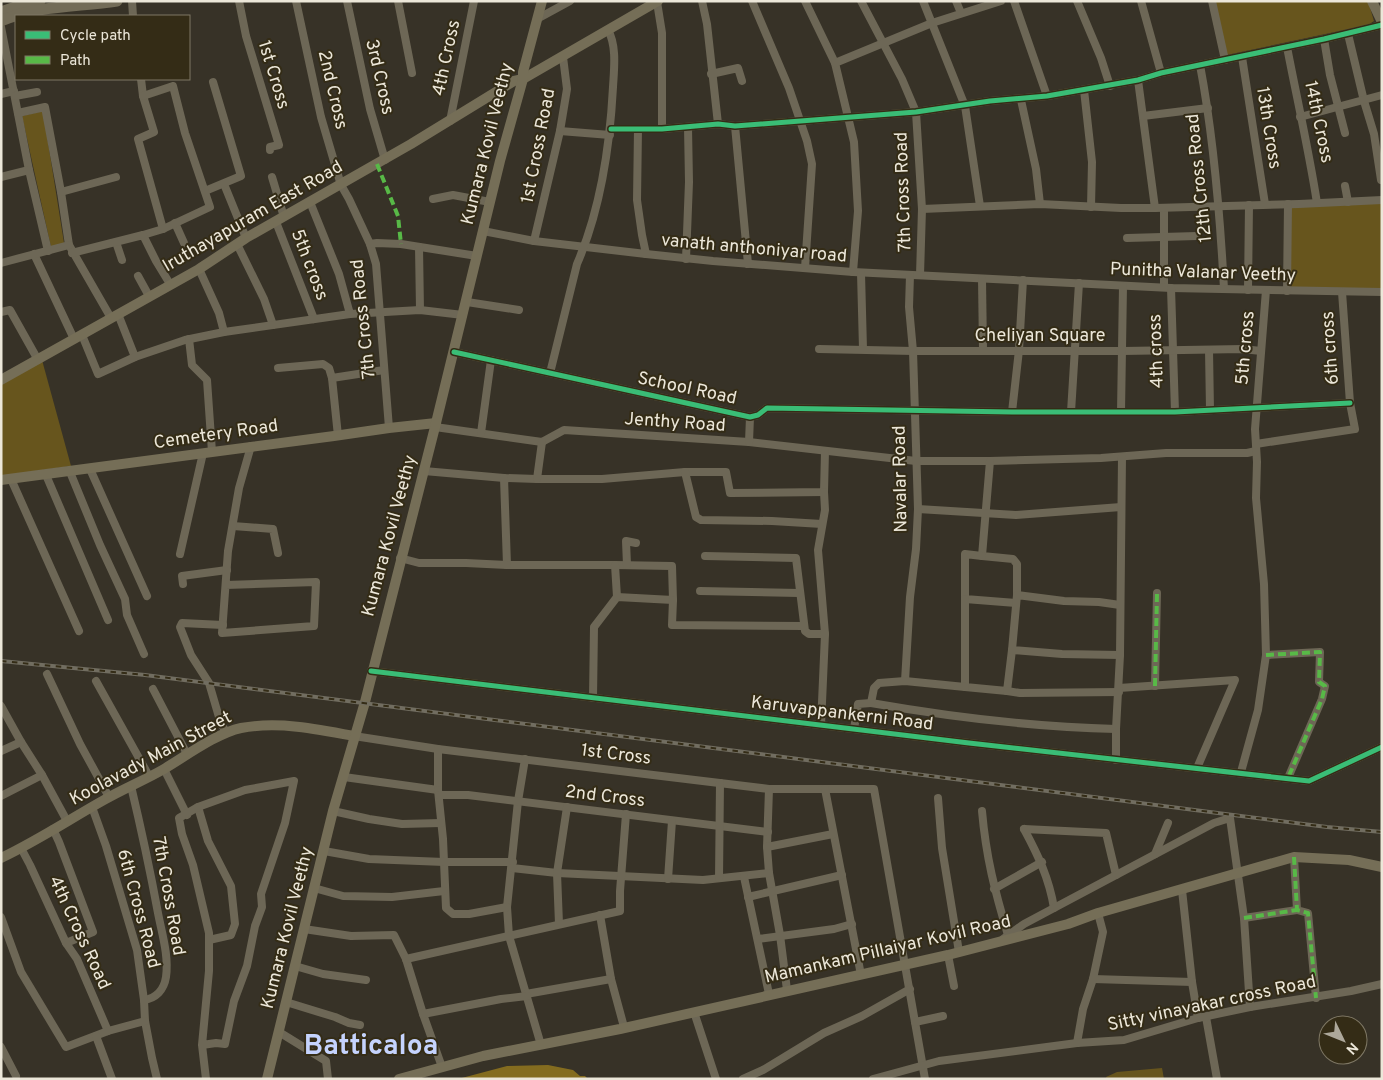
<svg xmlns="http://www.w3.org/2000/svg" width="1383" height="1080" font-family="Overpass,sans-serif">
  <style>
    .green { fill: #67551d }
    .water { fill: #846c1f }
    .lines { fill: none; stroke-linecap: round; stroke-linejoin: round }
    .minor { stroke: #6d6756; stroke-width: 8 }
    .major { stroke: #756e57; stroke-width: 10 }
    .highway { stroke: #736c58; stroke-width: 11 }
    .rail-casing { stroke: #716d60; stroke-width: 4 }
    .rail { stroke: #342c16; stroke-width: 2; stroke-dasharray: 5.5; stroke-linecap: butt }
    .quiet { stroke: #58b947; stroke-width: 4; stroke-dasharray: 8 4; stroke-linecap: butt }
    .cycleway-casing { stroke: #342c16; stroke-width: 8 }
    .cycleway { stroke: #3abd76; stroke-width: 5 }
    .labels { text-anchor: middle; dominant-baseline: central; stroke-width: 4; stroke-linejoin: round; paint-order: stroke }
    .street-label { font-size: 18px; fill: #ece7d9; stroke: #342c16 }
    .town-label { font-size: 28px; font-weight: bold; fill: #c5d3fd; stroke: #342c16 }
  </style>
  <rect width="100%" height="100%" fill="#373227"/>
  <g class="green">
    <polygon points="1215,1 1368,1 1374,21 1368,25 1227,55"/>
    <polygon points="43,111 64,243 51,247 22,116"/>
    <polygon points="1382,202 1382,289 1290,287 1290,206"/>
    <polygon points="42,360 71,466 1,476 1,383"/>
    <polygon points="1162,1068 1164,1079 1107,1079 1106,1077 1117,1072"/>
  </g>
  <polygon class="water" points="548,1065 573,1070 580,1076 585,1076 588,1079 458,1079 507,1066"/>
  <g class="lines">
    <g class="minor">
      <polyline points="132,1 133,16"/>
      <polyline points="239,1 246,36 279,145 270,147 270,150"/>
      <polyline points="296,1 321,117 341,185 349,199 370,244 376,264 389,428"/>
      <polyline points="347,1 370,109 385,160"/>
      <polyline points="398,1 412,73"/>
      <polyline points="702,1 707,24 718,124"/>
      <polyline points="752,1 789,88 807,141 812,164 805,268"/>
      <polyline points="805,1 835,63 854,142 858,211 853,272"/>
      <polyline points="861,1 902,79 916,112 922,209 920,275"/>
      <polyline points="923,1 965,106 980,206"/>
      <polyline points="956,1 961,13"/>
      <polyline points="1014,1 1047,96"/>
      <polyline points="1077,1 1101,58 1110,86"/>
      <polyline points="1141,1 1161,73"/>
      <polyline points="1212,1 1225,60"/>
      <polyline points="657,2 662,33 662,129"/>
      <polyline points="537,19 570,1"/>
      <polyline points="1,27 29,170 48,251"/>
      <polyline points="1348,34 1364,101 1374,134 1381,180"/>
      <polyline points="1324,39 1330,75 1345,133"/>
      <path d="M1287 47C1297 99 1309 151 1317 203"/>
      <polyline points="1242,57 1265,204"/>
      <polyline points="835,63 932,23 1001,1"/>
      <path d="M1200 65C1214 139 1220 214 1224 289"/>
      <polyline points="711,74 738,68 742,81"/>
      <polyline points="141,79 143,96 154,132 138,139 163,229"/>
      <polyline points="1138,80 1155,208"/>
      <polyline points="1084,90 1092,162 1091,207"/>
      <polyline points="1,94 14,91"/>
      <polyline points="15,96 37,92"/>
      <polyline points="1021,100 1036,169 1040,204"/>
      <polyline points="18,113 45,107 61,192 69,245 111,318"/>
      <polyline points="1143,116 1208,108"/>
      <polyline points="1300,117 1382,95"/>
      <polyline points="450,121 474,1"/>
      <polyline points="735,126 748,264"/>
      <polyline points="611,129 662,129 718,124 735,126 916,112 990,101 1047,96 1138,80 1161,73 1324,39 1382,25"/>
      <polyline points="638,129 637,200 642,235 646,254"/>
      <polyline points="560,131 610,135"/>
      <polyline points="1,177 29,170"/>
      <polyline points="272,177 284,217"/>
      <polyline points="224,184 246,238"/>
      <polyline points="1345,186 1348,202"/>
      <polyline points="205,191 241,176 213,82"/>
      <polyline points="61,192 116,177"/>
      <polyline points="433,199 453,195 490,202"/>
      <polyline points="310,202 339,274 350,314"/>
      <polyline points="1164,208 1164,287"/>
      <polyline points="922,209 1040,204 1121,208 1155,208 1299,204 1382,200"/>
      <polyline points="276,222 314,319"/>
      <polyline points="175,223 184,243"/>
      <polyline points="483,231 534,241 646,254 713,261 853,272 1171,288 1382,292"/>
      <polyline points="143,235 163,229 210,207 185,133 173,86 143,96"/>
      <polyline points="1127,238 1197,236"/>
      <polyline points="534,241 560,131 567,89 563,57"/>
      <polyline points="116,242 122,260"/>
      <polyline points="237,244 264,299 273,325"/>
      <polyline points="370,244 377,243 401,244 477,256"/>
      <polyline points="419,247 420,310"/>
      <polyline points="72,253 143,235 156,261 170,284"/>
      <polyline points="34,254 74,339"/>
      <polyline points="686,259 689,182 688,127"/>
      <polyline points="1,263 69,245"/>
      <polyline points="199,269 219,313 224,332"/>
      <polyline points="861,273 863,349"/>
      <polyline points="138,276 149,296"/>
      <polyline points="982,279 983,350"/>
      <polyline points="1171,288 1175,412"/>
      <polyline points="1248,290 1249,205"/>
      <polyline points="1287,291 1288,204"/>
      <polyline points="467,302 519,310"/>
      <polyline points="1,312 10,310 38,360"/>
      <polyline points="118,314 135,357"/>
      <polyline points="82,335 98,374 135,357 185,340 224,332 350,314 420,310 463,315"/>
      <polyline points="189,339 192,365 207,380 212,452"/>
      <polyline points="819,349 913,351 1123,351 1243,349 1261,351"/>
      <polyline points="1209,350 1210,410"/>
      <polyline points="454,352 750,417 758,415 767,408 1012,412 1175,412 1350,403"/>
      <polyline points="278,368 323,364 329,368 332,378 338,436"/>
      <path d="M550 373 577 264C600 211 610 144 613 87 614 69 617 46 608 30"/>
      <polyline points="332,378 384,370"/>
      <polyline points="1012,412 1019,350 1023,280"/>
      <polyline points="1071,412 1079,283"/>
      <polyline points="1121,412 1123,286"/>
      <polyline points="435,427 542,442 564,430 749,442 916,461 990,461 1101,458 1166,453 1247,453 1256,451"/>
      <polyline points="481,433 491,360"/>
      <polyline points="749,442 750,417"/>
      <polyline points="1256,444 1355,429 1350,403 1342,292"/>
      <polyline points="990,461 982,556 1013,559 1017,564 1017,595"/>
      <polyline points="90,469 147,596"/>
      <polyline points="424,471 504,478 537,479 602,479 685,472 726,472 730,493 824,492 825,451"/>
      <polyline points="70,472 100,545 125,599 127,615 144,654"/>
      <polyline points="685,472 696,517 701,520 772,521 822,524"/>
      <polyline points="46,475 108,620"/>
      <polyline points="504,478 507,565 615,565 672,566 673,600 617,597 594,627 593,698"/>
      <polyline points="11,479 79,631"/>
      <polyline points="537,479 542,442"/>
      <polyline points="918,509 1016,515 1121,507"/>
      <polyline points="233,526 273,529 278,553"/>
      <polyline points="180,554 203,453"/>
      <polyline points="705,556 796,558 805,631 809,634 825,634"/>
      <polyline points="982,556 965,554 965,599 1016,603"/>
      <polyline points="400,558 419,563 466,563 507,565"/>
      <polyline points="615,565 617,597"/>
      <polyline points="627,565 626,541 636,543"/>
      <polyline points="183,584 182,576 227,570"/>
      <polyline points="226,585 316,582 314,626 222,633 228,551 239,488 251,446"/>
      <polyline points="700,591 799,593"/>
      <polyline points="965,599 965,687 1007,691 1012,650"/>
      <polyline points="673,600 672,625 804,626"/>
      <polyline points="223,625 182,623 180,627 191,655 209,683 221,724 227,733"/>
      <polyline points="1120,655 1062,654 1012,650 1017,595 1064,601 1099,602 1120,605"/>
      <polyline points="1266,655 1320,652 1319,682 1325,686 1322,699 1288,778"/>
      <polyline points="371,671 969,743 1309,781 1382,747"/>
      <polyline points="47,674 80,744 109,797"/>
      <polyline points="96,681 149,776"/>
      <polyline points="905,681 910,597 916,549 918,509 913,351 909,307 910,275"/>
      <polyline points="1155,686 1157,593"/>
      <polyline points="1119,688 1235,680 1197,768"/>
      <polyline points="153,689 187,754"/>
      <polyline points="1007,691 1020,693 1119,692"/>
      <path d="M871 703C951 717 1034 727 1116 729"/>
      <polyline points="1,706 21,742 42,775 67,821"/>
      <polyline points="821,725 825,634 818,550 825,510 824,492"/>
      <polyline points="854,729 858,704 871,703 874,688 879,683 905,681 965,687"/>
      <polyline points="354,736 438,749 769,789 874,789 925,1079"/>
      <polyline points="1,751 21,742"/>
      <polyline points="525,759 518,801 507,907 509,936 541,1045"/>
      <polyline points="1116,760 1116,729 1120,655 1122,457"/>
      <polyline points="164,769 187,815"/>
      <polyline points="1241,772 1258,710 1266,655 1264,584 1256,498 1257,462 1255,429 1266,290"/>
      <polyline points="344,777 438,790 438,749"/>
      <path d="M131 786C141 828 150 870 158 913 162 934 169 956 166 977 164 990 156 998 144 1000"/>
      <polyline points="769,789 767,847 769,873 780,935 787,990"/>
      <polyline points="825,789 861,975"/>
      <polyline points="438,790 443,839 446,908 453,914 469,914 507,907"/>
      <polyline points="439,795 468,795 768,832"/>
      <polyline points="1,796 42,775"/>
      <polyline points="938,798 942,848 959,952"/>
      <polyline points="92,807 106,846 137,950 144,1000 145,1021 152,1058 157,1079"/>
      <polyline points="198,807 208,841 231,886 235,924 231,935 209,940"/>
      <polyline points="333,811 369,819 402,824 441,823"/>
      <path d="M982 811C986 857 995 892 1008 935"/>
      <polyline points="53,829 59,842 93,932 66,943"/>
      <polyline points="1024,829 1106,833 1116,875"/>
      <path d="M1024 829C1038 855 1049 878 1054 908"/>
      <polyline points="767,847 833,834"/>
      <polyline points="21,848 30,865 66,943 77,959 108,1031"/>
      <polyline points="324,851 369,859 444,862 513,862"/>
      <polyline points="1155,854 1168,823"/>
      <polyline points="1294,857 1297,910 1308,913 1316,998"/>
      <polyline points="512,868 557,873 703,880 769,873"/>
      <polyline points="744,877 769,994"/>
      <polyline points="719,878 720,783"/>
      <polyline points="668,879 672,821"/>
      <polyline points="314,888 343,896 392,897 444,891"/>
      <polyline points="994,889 1042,862"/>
      <polyline points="1182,890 1192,982 1198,1018"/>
      <polyline points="748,897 842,875"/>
      <polyline points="600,915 611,979 624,1027"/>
      <polyline points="1,917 21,972 66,1047 108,1031 145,1021"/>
      <polyline points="1244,918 1297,910"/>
      <polyline points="559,924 557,873 567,807"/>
      <polyline points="304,929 351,936 394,935 406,959 423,1014 442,1067"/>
      <polyline points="758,939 834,929 852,924"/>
      <polyline points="1003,939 1024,924 1054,908 1214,823 1230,818 1244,918 1250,1007"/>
      <polyline points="948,955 954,986"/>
      <polyline points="406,959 620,911 620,891 626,814"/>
      <polyline points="295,966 323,974 366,980"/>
      <polyline points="1093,979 1192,982"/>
      <polyline points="526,994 611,979"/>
      <polyline points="286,1002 335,1017 349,1023 360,1025"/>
      <polyline points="694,1012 716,1079"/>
      <polyline points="423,1014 501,999 527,996"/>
      <polyline points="1206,1017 1217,1079"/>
      <polyline points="915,1022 943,1016"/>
      <polyline points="279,1032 326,1061 328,1079"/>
      <polyline points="96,1036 112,1079"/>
      <polyline points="1077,1043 1083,1009 1093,979 1103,932 1098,913"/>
      <polyline points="202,1045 216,1043 225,1044 234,1001 247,966 255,926 262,907 261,894 285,823 294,781 245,790 198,807 179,818 182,834 193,865 209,933 209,971 202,1045 206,1079"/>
      <polyline points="1,1047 16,1076"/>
      <polyline points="743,1079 763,1070 824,1033 862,1016 910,989"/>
      <polyline points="873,1079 939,1061 1077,1043 1124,1040 1198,1018 1250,1007 1351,991 1382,984"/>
    </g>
    <g class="major">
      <polyline points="1372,1 1382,22"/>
      <polyline points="1,380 199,269 246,238 411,144 514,81 523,79 658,1"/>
      <polyline points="1,480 334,436 389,428 436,423"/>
      <path d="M1 858C37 841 70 819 104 800 123 789 145 780 164 769 186 756 217 733 241 728 278 721 318 729 354 736"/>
      <polyline points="267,1079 333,811 365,702 435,427 500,161 523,79 523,72 542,1"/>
      <polyline points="399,1079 483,1056 620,1029 948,955 1068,924 1098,913 1294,857 1349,860 1382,867"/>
    </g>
    <g class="highway">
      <polyline points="1,12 21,5 40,1"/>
      <path d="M1 21C38 5 78 7 117 1"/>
    </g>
    <g class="rail-casing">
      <polyline id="rail" points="1,661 145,675 1327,827 1382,832"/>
    </g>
    <use href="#rail" class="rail"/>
    <g class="quiet">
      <polyline points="377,164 398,216 401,244"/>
      <polyline points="1266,655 1320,652 1319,682 1325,686 1322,699 1288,778"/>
      <polyline points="1155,686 1157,593"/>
      <polyline points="1294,857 1297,910 1308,913 1316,998"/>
      <polyline points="1244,918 1297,910"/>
    </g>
    <g class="cycleway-casing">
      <g id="cycleway">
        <polyline points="611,129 662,129 718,124 735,126 916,112 990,101 1047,96 1138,80 1161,73 1324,39 1382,25"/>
        <polyline points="454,352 750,417 758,415 767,408 1012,412 1175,412 1350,403"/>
        <polyline points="371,671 969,743 1309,781 1382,747"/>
      </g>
    </g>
    <use href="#cycleway" class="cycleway"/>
  </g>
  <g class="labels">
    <g class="street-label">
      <text transform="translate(447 58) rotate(-78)">4th Cross</text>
      <text transform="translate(273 75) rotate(73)">1st Cross</text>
      <text transform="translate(379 77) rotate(77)">3rd Cross</text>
      <text transform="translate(332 90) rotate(77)">2nd Cross</text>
      <text transform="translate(1318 122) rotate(78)">14th Cross</text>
      <text transform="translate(1268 128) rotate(81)">13th Cross</text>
      <text transform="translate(488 144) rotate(-76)">Kumara Kovil Veethy</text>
      <text transform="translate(539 146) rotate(-79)">1st Cross Road</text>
      <text transform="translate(1200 178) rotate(-96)">12th Cross Road</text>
      <text transform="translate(904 192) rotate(-92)">7th Cross Road</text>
      <text transform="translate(253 217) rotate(-30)">Iruthayapuram East Road</text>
      <text transform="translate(754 249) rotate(5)">vanath anthoniyar road</text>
      <text transform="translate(309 265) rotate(69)">5th cross</text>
      <text transform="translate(1203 273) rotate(2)">Punitha Valanar Veethy</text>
      <text transform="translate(364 319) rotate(-96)">7th Cross Road</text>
      <text x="1040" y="336">Cheliyan Square</text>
      <text transform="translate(1246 348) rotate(-85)">5th cross</text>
      <text transform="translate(1331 348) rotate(-94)">6th cross</text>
      <text transform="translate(1157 351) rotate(-92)">4th cross</text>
      <text transform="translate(687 389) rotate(12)">School Road</text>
      <text transform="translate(675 423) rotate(4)">Jenthy Road</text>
      <text transform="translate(216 435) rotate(-8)">Cemetery Road</text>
      <text transform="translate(901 479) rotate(-91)">Navalar Road</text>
      <text transform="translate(390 536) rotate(-75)">Kumara Kovil Veethy</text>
      <text transform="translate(842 714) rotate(7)">Karuvappankerni Road</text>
      <text transform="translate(616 755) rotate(7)">1st Cross</text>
      <text transform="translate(151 759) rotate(-28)">Koolavady Main Street</text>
      <text transform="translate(605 797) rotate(7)">2nd Cross</text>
      <text transform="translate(168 896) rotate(80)">7th Cross Road</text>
      <text transform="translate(138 909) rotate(75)">6th Cross Road</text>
      <text transform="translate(288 928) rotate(-76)">Kumara Kovil Veethy</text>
      <text transform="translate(79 933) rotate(65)">4th Cross Road</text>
      <text transform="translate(888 950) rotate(-13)">Mamankam Pillaiyar Kovil Road</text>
      <text transform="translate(1212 1004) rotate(-12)">Sitty vinayakar cross Road</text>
    </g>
    <g class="town-label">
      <text x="371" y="1047">Batticaloa</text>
    </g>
  </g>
  <rect width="1383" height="1080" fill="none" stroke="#ece7d9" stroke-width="5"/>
  <rect x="15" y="15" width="175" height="65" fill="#342c16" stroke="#7e7764"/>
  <rect x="25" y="31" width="25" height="8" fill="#3abd76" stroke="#7e7764"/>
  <text x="60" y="40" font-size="15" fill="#ece7d9">Cycle path</text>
  <rect x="25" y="56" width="25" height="8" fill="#58b947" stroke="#7e7764"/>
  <text x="60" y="65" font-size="15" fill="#ece7d9">Path</text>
  <g transform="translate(1343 1040) rotate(133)"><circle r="24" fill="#342c16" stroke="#7e7764"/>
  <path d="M0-4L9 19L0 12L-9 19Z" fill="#ada89b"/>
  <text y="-8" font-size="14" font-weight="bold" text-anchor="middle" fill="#ece7d9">N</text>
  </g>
</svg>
